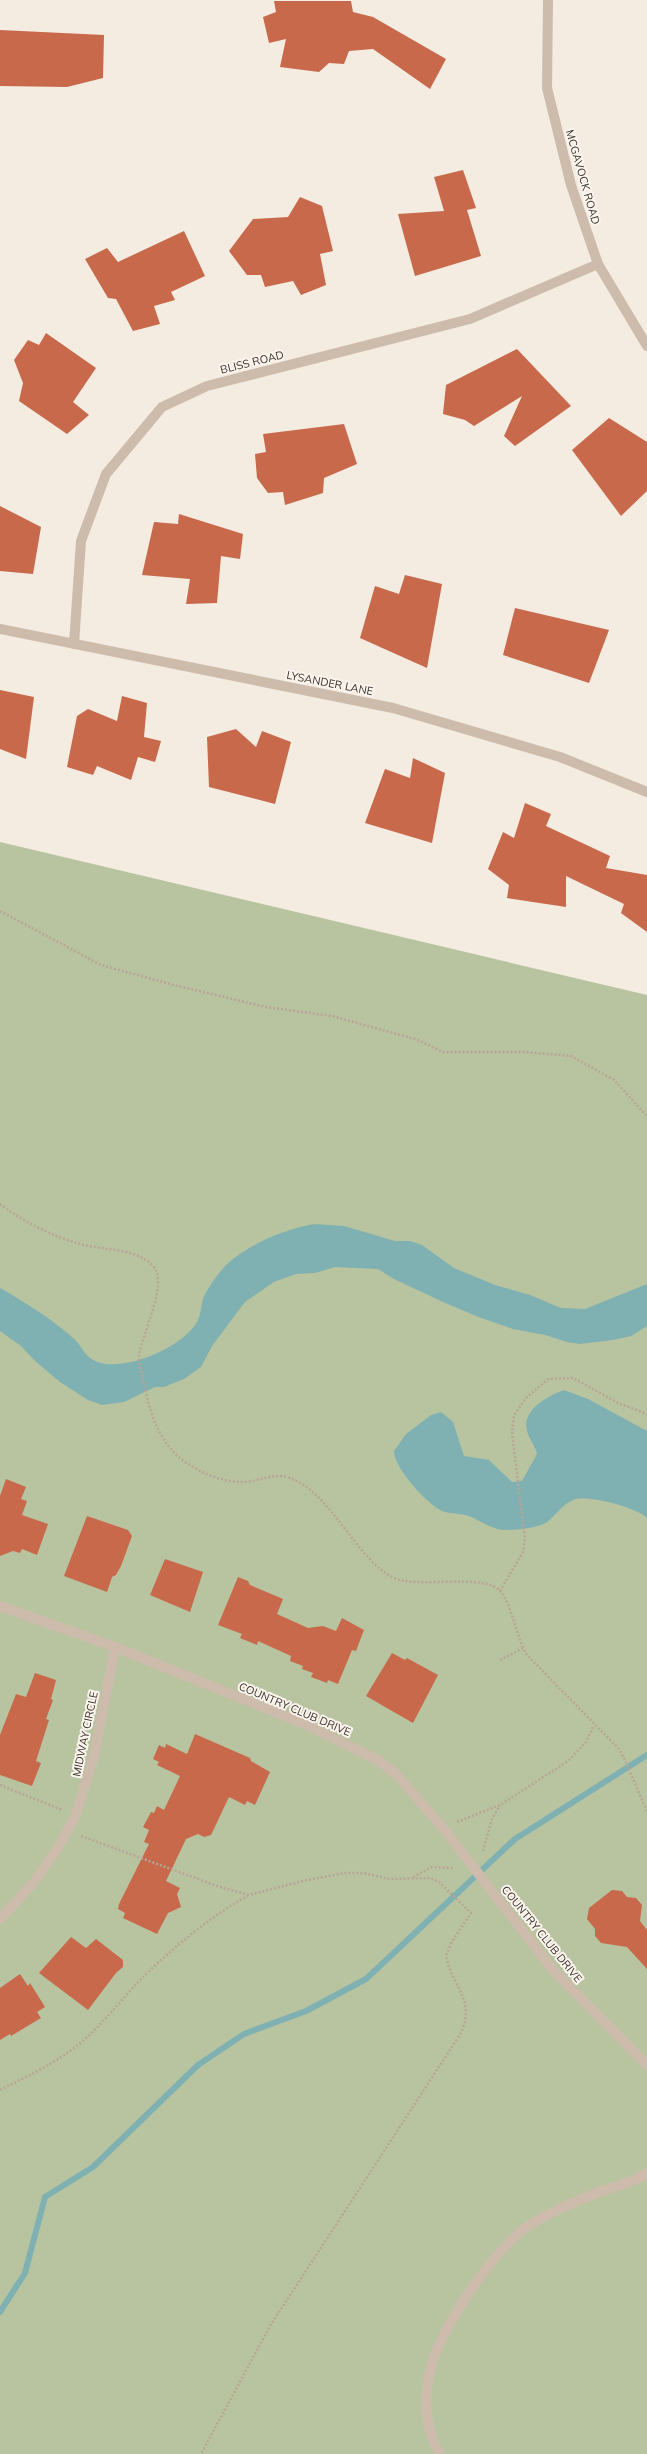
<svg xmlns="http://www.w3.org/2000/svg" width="647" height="2454" font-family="Mulish,sans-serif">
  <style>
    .green { fill: #b8c4a0 }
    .water { fill: #7fb0b2 }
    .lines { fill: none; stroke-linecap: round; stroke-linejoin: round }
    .stream { stroke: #7fb0b2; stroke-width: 6 }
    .building { fill: #c8694b }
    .path { stroke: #b9a596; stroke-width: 2.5; stroke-dasharray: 2 2; stroke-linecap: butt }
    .minor { stroke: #cdbbac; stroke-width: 10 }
    .labels { text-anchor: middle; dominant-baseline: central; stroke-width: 4; stroke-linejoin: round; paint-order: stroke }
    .street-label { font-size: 11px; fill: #3b302b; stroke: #fbf5ee }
  </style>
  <rect width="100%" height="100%" fill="#f4ebe1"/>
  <polygon class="green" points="0,842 647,995 647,2454 0,2454"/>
  <g class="water">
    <path d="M314 1224 344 1226 395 1241H410L422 1245 454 1268 495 1285 530 1295 561 1308 585 1309 647 1284V1326L631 1336 613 1340 580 1344 567 1342 545 1335 513 1329 476 1316 443 1302 394 1279 378 1269 335 1267 315 1273 296 1274 274 1282 245 1302 212 1346 201 1367 184 1379 164 1387H155L124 1402 102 1405 88 1400 60 1382 34 1360 21 1346 0 1331V1288C25 1302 50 1318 72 1337 81 1344 84 1356 95 1361 122 1374 185 1347 198 1320 201 1314 201 1306 203 1299 207 1289 219 1272 227 1264 249 1244 285 1229 314 1224Z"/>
    <path d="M564 1390 588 1399 647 1431V1518C636 1507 586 1494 573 1500 562 1505 556 1515 547 1522 538 1528 517 1530 506 1530 492 1530 481 1521 469 1516 460 1513 450 1514 442 1511 427 1504 394 1468 394 1451L406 1434 431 1415 441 1412 453 1422 464 1456 489 1460 512 1482 522 1481 537 1454C535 1445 529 1439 527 1431 521 1410 548 1396 564 1390Z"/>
  </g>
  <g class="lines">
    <polyline class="stream" points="0,2312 25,2273 45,2197 93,2167 198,2065 244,2034 306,2011 366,1979 515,1839 647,1755"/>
  </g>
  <g class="building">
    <polygon points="274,1 351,1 353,12 373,17 446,59 430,89 373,49 349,51 344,64 329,63 319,72 280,67 286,39 269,43 263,17 276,12"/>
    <polygon points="0,30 104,35 103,78 67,87 0,86"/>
    <polygon points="463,170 476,208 467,210 481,256 415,276 398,214 444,211 434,177"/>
    <polygon points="300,197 322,206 333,251 320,254 326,285 301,295 293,281 265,287 261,275 247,275 229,251 253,219 288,217"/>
    <polygon points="184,231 205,276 171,292 175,300 154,306 160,324 133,331 116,299 108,298 85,259 107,248 118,262"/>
    <polygon points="46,333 96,368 73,402 89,415 67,434 19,401 23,383 14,360 28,340 39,345"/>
    <polygon points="517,349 571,406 515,446 504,436 522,396 474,426 465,420 443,414 446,385"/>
    <polygon points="609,418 647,442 647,491 621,516 572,450"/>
    <polygon points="344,424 357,464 324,478 323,493 285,505 283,492 268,493 257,478 255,454 266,452 263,434"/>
    <polygon points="0,506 41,527 33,574 0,571"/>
    <polygon points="179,514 243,534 240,559 221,556 217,603 186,604 190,579 142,575 154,522 178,524"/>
    <polygon points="405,575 442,584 427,668 360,638 375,586 399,594"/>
    <polygon points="515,608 609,630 589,683 503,655"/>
    <polygon points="0,690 34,697 26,759 0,749"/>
    <polygon points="122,696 147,703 144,737 161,741 155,762 138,757 131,780 97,766 93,775 67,767 77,716 88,709 117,721"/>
    <polygon points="236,729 256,747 262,731 291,742 275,804 209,787 207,737"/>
    <polygon points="413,758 445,773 432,843 365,823 385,769 410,778"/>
    <polygon points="525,803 551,814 546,826 610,856 606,868 647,875 647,932 621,913 624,904 566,876 566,907 507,898 509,885 488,869 503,832 514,838"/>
    <polygon points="6,1479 26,1487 21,1499 27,1501 22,1515 48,1524 37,1555 22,1549 20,1553 13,1551 0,1556 0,1496"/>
    <polygon points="87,1516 128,1530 132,1536 121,1566 116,1575 112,1577 107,1592 64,1576"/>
    <polygon points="165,1559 203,1572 190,1612 150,1595"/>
    <polygon points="238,1577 248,1581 250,1585 283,1599 277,1614 308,1628 323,1626 336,1631 342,1618 364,1630 356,1651 352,1650 338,1684 328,1680 327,1683 311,1677 313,1673 302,1669 303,1666 290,1661 291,1656 258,1641 257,1645 240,1638 242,1634 218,1625"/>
    <polygon points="392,1653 405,1660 407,1658 438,1675 413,1723 366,1696"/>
    <polygon points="35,1673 56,1680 51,1699 53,1700 46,1719 49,1720 36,1761 41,1763 32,1786 0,1775 0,1735 16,1694 26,1697"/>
    <polygon points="195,1734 250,1758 251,1761 270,1772 255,1805 247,1801 245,1805 229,1797 211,1835 204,1837 198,1834 186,1839 166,1881 180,1888 177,1894 181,1907 168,1913 157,1934 123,1918 125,1913 118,1909 119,1904 149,1844 144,1842 149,1830 143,1827 151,1812 154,1813 157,1806 164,1810 180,1776 157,1765 159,1762 153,1759 159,1745 165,1748 166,1744 187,1754"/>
    <polygon points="612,1890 622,1891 627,1897 636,1898 642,1905 640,1921 647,1930 647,1969 627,1947 601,1943 595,1936 595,1929 587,1919 589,1908"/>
    <polygon points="71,1937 86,1948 96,1939 123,1960 123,1967 116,1973 88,2010 39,1973"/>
    <polygon points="20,1974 28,1986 30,1983 45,2007 37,2012 41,2018 11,2036 10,2034 0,2040 0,1988"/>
  </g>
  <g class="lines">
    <g class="path">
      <polyline points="0,911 101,965 178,986 266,1007 332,1016 418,1040 443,1052 524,1052 571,1056 614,1080 647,1116"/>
      <path d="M0 1204C24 1222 52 1236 80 1244 104 1251 135 1247 153 1266 169 1283 142 1333 139 1356 138 1363 142 1372 143 1380 149 1409 158 1443 185 1462 202 1473 221 1482 242 1482 258 1482 273 1472 290 1478 331 1493 356 1558 392 1577 415 1590 483 1572 500 1591 512 1604 516 1637 527 1655L619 1749 625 1760 647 1812"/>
      <polyline points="500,1591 523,1552 525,1538 512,1433 514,1415 527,1397 548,1379 573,1378 618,1403 647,1414"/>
      <polyline points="500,1660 523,1648"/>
      <polyline points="0,1785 62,1810"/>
      <polyline points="457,1822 500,1805 568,1761 586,1742 594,1725"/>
      <path d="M81 1836 220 1887 249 1895 303 1881 344 1873H363L389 1879 431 1878 439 1882 471 1913 451 1943 446 1956C452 1987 476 1999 461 2033L270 2326 201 2454"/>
      <polyline points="483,1851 492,1819 500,1805"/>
      <polyline points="413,1877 432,1867 454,1868"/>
      <path d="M0 2090C30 2075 61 2061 86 2038 106 2020 122 1999 140 1980 167 1953 214 1913 248 1896"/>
    </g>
    <g class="minor">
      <polyline points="548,0 547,88 571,185 598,264 647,346"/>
      <polyline points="0,629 393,708 560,757 647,792"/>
      <polyline points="74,644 81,541 106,474 162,407 207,386 470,319 598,264"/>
      <polyline points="0,1606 115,1647 305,1724 379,1761 396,1774 443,1828 553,1970 647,2065"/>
      <polyline points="0,1919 34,1882 59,1846 75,1817 94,1756 115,1647"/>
      <path d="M440 2454C426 2431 424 2402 429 2375 436 2334 495 2246 531 2224 552 2211 574 2202 597 2193 613 2187 632 2183 647 2173"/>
    </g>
  </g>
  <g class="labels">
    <g class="street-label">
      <text transform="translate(583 177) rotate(74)">MCGAVOCK ROAD</text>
      <text transform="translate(252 362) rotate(-14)">BLISS ROAD</text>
      <text transform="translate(330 683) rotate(11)">LYSANDER LANE</text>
      <text transform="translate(295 1709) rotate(23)">COUNTRY CLUB DRIVE</text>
      <text transform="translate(85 1734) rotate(-78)">MIDWAY CIRCLE</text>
      <text transform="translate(542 1934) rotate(51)">COUNTRY CLUB DRIVE</text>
    </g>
  </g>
</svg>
